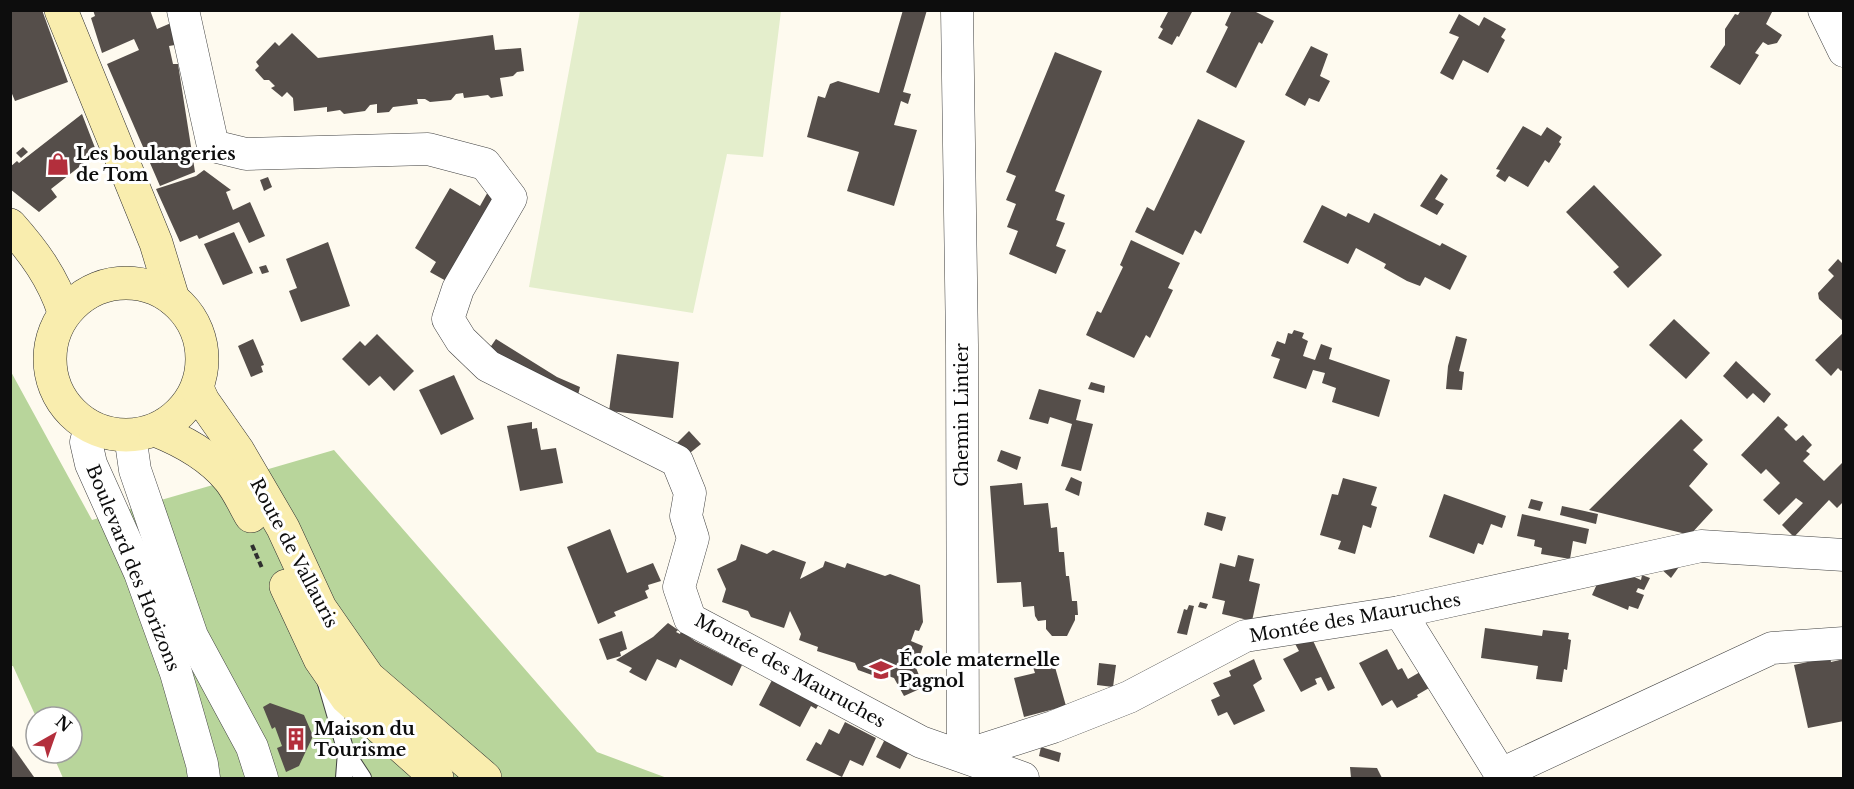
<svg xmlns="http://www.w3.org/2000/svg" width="1854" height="789" font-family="'Libre Baskerville',serif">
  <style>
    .forest { fill: #b8d59b }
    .pitch { fill: #e4eecc }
    .building { fill: #554e4a }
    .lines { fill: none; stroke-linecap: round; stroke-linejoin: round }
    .service-casing { stroke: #404040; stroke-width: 18 }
    .minor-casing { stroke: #404040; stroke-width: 33 }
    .secondary-casing { stroke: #2f2f2f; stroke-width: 34 }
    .path { stroke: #2f2f2f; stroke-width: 4; stroke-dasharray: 6 3; stroke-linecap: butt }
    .service { stroke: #fff; stroke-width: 16 }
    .minor { stroke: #fff; stroke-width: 32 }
    .secondary { stroke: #f9edae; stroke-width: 33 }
    .labels { text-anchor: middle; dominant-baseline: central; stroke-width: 6; stroke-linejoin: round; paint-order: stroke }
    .poi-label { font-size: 18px; font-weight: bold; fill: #0d0d0d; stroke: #fff; text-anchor: start }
    .street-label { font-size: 18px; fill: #0d0d0d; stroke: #fff }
  </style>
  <rect width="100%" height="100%" fill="#fefaef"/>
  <polygon class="forest" points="10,370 92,520 334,450 597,752 667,778 63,778 52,753 72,753 72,717 36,717 13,666 11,666"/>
  <polygon class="pitch" points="580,11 781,11 763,157 727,154 693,313 529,287"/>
  <g class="building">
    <polygon points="10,10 42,10 68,82 15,101 10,89"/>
    <polygon points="93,10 150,10 157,29 171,23 175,45 169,46 173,64 178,64 195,172 160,186 107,64 139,50 134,39 102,53 91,18 95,16"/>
    <polygon points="903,10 927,10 903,92 911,94 908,104 901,101 894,125 917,130 894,206 847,191 859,152 807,137 818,96 825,98 830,84 838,81 879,93"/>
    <polygon points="1169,10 1193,10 1179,37 1177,36 1172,45 1158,38 1163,29 1160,27"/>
    <polygon points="1232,10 1253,12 1254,11 1274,21 1262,44 1259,42 1236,88 1206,72 1228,27 1225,25"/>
    <polygon points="1741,10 1773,10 1766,24 1782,35 1777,43 1768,45 1763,42 1755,53 1759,55 1740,85 1710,67 1725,45 1725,29 1735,14 1738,15"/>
    <polygon points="1459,14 1479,26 1484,17 1506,29 1501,37 1505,40 1488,73 1463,60 1453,80 1440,73 1459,37 1449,33"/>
    <polygon points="292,33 318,58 493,35 495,50 521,48 524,71 517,72 513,76 500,78 503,96 491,98 488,95 464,98 463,93 456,94 451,100 430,102 425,99 417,99 418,104 393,107 389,112 377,113 377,104 370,105 365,111 344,114 340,110 327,112 327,107 294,111 293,98 287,92 282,97 271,88 275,86 269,80 264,80 255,70 259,66 256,62 275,42 279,46"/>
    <polygon points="1311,46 1328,54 1320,76 1330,81 1319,102 1309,98 1305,106 1285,95"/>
    <polygon points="1055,52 1102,71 1055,191 1065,195 1056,220 1065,223 1056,246 1066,250 1056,274 1009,254 1018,231 1007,227 1016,204 1006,200 1016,176 1006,172"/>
    <polygon points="82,114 97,153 51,189 57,197 39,212 10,189 10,167 17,161 19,163"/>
    <polygon points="1198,119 1245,141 1201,234 1195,230 1183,255 1135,232 1147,207 1154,211"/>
    <polygon points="1523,126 1541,136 1547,127 1562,137 1559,142 1561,144 1549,163 1545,160 1528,187 1509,176 1505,182 1496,176 1500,170 1496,169"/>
    <polygon points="23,147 28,152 21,158 16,153"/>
    <polygon points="204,170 231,190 226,192 233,210 250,202 265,236 249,243 239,222 199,239 197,235 180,242 156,189 196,176"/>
    <polygon points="1441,174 1448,179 1435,199 1444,204 1437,215 1420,206"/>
    <polygon points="268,177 272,187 264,191 260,180"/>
    <polygon points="1594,185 1662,255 1628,288 1613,272 1619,267 1566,212"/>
    <polygon points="450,188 480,206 489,190 498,202 448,282 430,272 436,262 415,248"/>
    <polygon points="1322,205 1346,217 1348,213 1369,223 1374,213 1440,246 1442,243 1467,256 1450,290 1425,277 1420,286 1407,281 1384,268 1386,264 1356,248 1348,264 1303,242"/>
    <polygon points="234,232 253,273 223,285 204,244"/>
    <polygon points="1131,240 1180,263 1168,288 1173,290 1150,338 1146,335 1134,358 1086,335 1097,311 1101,313 1123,267 1120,265"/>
    <polygon points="328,242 350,306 301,322 289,291 297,288 286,259"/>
    <polygon points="1838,259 1844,265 1844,322 1819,299 1818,293 1834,276 1828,270"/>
    <polygon points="266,265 269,272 262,274 259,267"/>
    <polygon points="1674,319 1710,353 1686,379 1649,345"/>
    <polygon points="1294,330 1304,333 1302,338 1308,341 1303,356 1315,360 1321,344 1332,348 1329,359 1390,380 1379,417 1332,402 1336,388 1322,383 1325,373 1313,370 1306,389 1273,378 1280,359 1271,356 1277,341 1285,344 1288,333 1292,334"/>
    <polygon points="1844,332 1844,369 1841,371 1838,368 1831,376 1815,360"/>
    <polygon points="377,334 414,371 394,391 380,376 369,386 342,359 360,341 365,346"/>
    <polygon points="1456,336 1467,339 1459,371 1464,372 1462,390 1446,389 1448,366"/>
    <polygon points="253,339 264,365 261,366 263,372 251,377 238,346"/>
    <polygon points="496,339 557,377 580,387 577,399 489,349"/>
    <polygon points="617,354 679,362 673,418 609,411"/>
    <polygon points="1736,361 1771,394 1764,403 1753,393 1747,399 1723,376"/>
    <polygon points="454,375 474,419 441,435 419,390"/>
    <polygon points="1091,382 1105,386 1104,393 1088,389"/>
    <polygon points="1039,389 1081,400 1076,420 1093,424 1081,471 1061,466 1072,424 1050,417 1048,424 1029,419"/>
    <polygon points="1778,416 1788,425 1784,429 1796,441 1803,435 1812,445 1806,451 1810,454 1803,461 1824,481 1844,461 1844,501 1837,508 1829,500 1794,537 1782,525 1803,503 1796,498 1779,515 1763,500 1780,483 1766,469 1761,474 1741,455"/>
    <polygon points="1681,419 1703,440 1693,450 1708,464 1689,486 1713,510 1690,535 1589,510"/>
    <polygon points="532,422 532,429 537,428 541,450 556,448 563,483 520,491 507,426"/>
    <polygon points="689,431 701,444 685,457 675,445"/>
    <polygon points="1001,450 1021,457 1017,470 997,461"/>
    <polygon points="1071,477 1082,482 1079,496 1065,490"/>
    <polygon points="1343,478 1377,487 1371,505 1377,507 1371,528 1363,525 1355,554 1338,549 1341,541 1320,535 1332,494 1338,495"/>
    <polygon points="1022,483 1024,505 1048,503 1051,528 1057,527 1059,552 1064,552 1066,576 1069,576 1072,601 1077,601 1078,615 1075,615 1075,620 1067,636 1052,636 1046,629 1046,620 1038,621 1035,616 1034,606 1023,607 1021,582 997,583 990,486"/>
    <polygon points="1444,494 1506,516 1502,528 1491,524 1483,545 1478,543 1474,554 1429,537"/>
    <polygon points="1531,499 1543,502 1540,511 1528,508"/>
    <polygon points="1562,506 1598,514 1596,524 1560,515"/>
    <polygon points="1207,512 1226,517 1222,531 1204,525"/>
    <polygon points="1522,514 1589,529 1586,544 1573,541 1570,559 1541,554 1542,548 1534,546 1535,540 1517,536"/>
    <polygon points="610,529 627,573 653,563 661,581 648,585 649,589 645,591 648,598 614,612 616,616 598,624 567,547"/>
    <polygon points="741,544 767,554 773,550 806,562 800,579 823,567 825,561 845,568 847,563 885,576 890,574 920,585 923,622 919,631 915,630 911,641 923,646 916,668 924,687 904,696 894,678 874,671 872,675 858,670 855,663 817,651 818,647 799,640 801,634 790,611 784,628 751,617 748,611 722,602 726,589 717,569 736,560"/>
    <polygon points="1238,555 1254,559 1249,581 1260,584 1252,621 1222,614 1225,601 1212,598 1220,563 1235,567"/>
    <polygon points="1681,564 1671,578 1660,568"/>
    <polygon points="1618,570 1641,580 1642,575 1650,578 1644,590 1638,588 1636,592 1644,595 1638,609 1629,606 1628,610 1592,595 1602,573"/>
    <polygon points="1200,602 1208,604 1206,609 1198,607"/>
    <polygon points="1189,605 1194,606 1187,635 1177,633 1184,609 1187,610"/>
    <polygon points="668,623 678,630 676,632 680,634 681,631 695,641 742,665 732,686 680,659 676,668 657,659 646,681 629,672 632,668 616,660 653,637"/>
    <polygon points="1485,628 1542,636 1543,630 1569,633 1568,639 1571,640 1567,670 1564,669 1562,682 1536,679 1538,666 1481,658"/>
    <polygon points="622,631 627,649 620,652 621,656 607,660 599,639"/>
    <polygon points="1309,632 1335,688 1328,691 1321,677 1315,679 1317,684 1301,692 1283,659 1299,651 1293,640"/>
    <polygon points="1387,649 1398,670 1402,668 1408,679 1420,672 1429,688 1417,695 1418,697 1397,708 1392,700 1382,706 1359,663"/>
    <polygon points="1830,657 1831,662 1844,659 1844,721 1808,728 1794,665"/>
    <polygon points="1254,659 1262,679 1253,685 1265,711 1234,725 1227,712 1218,716 1211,700 1220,696 1213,683 1231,676 1229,671"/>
    <polygon points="1045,660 1048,669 1055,667 1066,706 1024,717 1014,678 1035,673 1032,664"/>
    <polygon points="1099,663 1116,665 1113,687 1097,685"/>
    <polygon points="772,680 819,704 816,709 811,706 800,727 759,705"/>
    <polygon points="270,703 304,715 313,736 299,766 286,772 277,748 282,746 275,727 272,729 263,707"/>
    <polygon points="845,722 876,738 863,766 850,760 842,777 806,760 816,742 821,745 829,729 839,734"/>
    <polygon points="886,737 910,749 900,769 876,757"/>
    <polygon points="10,743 34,777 31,778 10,778"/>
    <polygon points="1041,747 1061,753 1059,762 1039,756"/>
    <polygon points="1350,767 1377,768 1382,778 1351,778"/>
  </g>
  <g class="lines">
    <g class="service-casing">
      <g id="service">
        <polyline points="326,683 346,752 363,778"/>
        <polyline points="344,778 346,752"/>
      </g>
    </g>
    <g class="minor-casing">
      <g id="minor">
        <polyline points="183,10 213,146 246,154 428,149 485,164 511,198 458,289 448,319 461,340 488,366 677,461 690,493 686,516 693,538 679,587 690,619 921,742 1023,778"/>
        <polyline points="957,10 962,345 963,756"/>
        <polyline points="1824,10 1844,51"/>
        <polyline points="90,427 86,442 91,464 140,573 176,673 202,764 204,778"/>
        <polyline points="130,435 135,470 192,636 252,747 262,778"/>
        <polyline points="1400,612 1503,778"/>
        <polyline points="963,756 1053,727 1129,697 1245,636 1400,612 1701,546 1844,555"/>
        <polyline points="1501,774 1772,648 1844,643"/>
      </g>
    </g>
    <g class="secondary-casing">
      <g id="secondary">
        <polyline points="61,10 156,243 173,299"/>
        <path d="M10 225C34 252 53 278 64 312"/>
        <circle cx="126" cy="359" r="76"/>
        <polyline points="197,388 203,401 238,451 283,528 320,608 368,677 485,778"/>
        <path d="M155 430C183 441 209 455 229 479 238 490 244 504 251 516"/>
        <polyline points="286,586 320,659 347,698 437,778"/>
      </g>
    </g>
    <polyline class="path" points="252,545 262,568"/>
    <use href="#service" class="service"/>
    <use href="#minor" class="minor"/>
    <use href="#secondary" class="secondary"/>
  </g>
  <defs>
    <g id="shop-bare" transform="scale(1.8)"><path d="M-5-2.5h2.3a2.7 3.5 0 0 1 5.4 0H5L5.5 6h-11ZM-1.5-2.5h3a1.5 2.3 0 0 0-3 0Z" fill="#b32f3c" stroke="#fff" stroke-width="2.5" paint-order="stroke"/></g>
    <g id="school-bare" transform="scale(1.8)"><path d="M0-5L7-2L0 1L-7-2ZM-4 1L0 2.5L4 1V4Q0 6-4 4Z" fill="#b32f3c" stroke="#fff" stroke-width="2.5" paint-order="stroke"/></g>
    <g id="building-bare" transform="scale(1.8)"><path d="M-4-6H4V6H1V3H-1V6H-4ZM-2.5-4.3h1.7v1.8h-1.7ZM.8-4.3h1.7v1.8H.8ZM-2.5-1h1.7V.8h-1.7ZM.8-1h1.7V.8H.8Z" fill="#b32f3c" stroke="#fff" stroke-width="2.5" paint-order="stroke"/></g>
  </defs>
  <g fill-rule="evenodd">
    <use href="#shop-bare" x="58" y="164"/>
    <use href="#school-bare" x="881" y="670"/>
    <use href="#building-bare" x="296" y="739"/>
  </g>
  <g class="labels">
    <g class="poi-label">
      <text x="76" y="154">Les boulangeries<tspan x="76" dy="21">de Tom</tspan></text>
      <text x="899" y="660">École maternelle<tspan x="899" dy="21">Pagnol</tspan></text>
      <text x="314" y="729">Maison du<tspan x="314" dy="21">Tourisme</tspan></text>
    </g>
    <g class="street-label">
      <text transform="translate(962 415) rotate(-90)">Chemin Lintier</text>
      <text transform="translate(294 553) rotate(62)">Route de Vallauris</text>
      <text transform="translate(133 568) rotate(68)">Boulevard des Horizons</text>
      <text transform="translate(1355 618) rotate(-10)">Montée des Mauruches</text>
      <text transform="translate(790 671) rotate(29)">Montée des Mauruches</text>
    </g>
  </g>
  <rect width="1854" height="789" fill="none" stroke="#0d0d0d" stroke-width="24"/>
  <g transform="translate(54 735) rotate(40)"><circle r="28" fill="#ffffff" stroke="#9e9e9e" stroke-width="1.5"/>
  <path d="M0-4.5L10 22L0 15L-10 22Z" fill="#b32f3c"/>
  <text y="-9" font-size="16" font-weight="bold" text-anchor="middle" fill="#0d0d0d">N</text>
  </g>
</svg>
